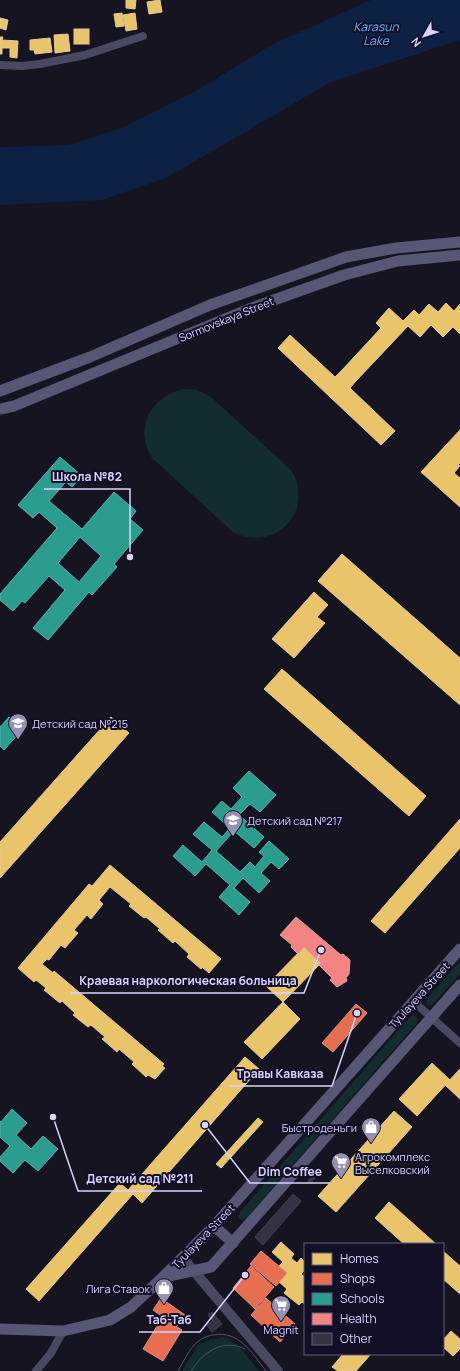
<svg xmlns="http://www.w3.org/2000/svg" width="460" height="1371" font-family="Manrope,sans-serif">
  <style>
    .green { fill: #132c2d }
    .water { fill: #0d2144 }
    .homes { fill: #e9c46a; stroke: #e4c997 }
    .shops { fill: #e76f51; stroke: #e38d85 }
    .schools { fill: #2a9d8f; stroke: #5eaeb1; fill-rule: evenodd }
    .health { fill: #f28482; stroke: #ea9ca8 }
    .building { fill: #343243; stroke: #433f54 }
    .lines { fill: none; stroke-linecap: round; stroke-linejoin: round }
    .minor { stroke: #4a4962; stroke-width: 8 }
    .tertiary { stroke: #4a4962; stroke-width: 10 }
    .secondary { stroke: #575674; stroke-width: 11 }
    .tram { stroke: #43596b; stroke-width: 1 }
    .labels { text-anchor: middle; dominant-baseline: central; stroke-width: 4; stroke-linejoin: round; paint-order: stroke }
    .street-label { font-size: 11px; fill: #d9d4ff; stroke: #130f26 }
    .poi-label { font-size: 11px; fill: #d9d4ff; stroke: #130f26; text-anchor: start }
    .water-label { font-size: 12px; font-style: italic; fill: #62b6ff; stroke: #130f26 }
    .leader { fill: none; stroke: #d9d4ff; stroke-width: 1.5 }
    .callout-dot { fill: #d9d4ff; stroke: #130f26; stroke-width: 1.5 }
    .callout-label { font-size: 12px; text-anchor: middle; font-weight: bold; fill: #d9d4ff; stroke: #130f26; stroke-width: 4; stroke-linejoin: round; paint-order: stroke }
  </style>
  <rect width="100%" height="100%" fill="#161421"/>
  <g class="green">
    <path d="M183 389 197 390 210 396 291 470C316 510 275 554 233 532L152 458C134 428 150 397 183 389Z"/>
    <polygon points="460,961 460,974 432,1005 429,1006 426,1004 428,997"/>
    <polygon points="413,1015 416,1016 418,1020 416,1024 247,1217 243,1220 240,1219 238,1216 240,1212 409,1018"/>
    <polygon points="224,1337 237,1344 259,1371 182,1371 198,1345 209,1340"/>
  </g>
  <polygon class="water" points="371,0 460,0 460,40 331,82 166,178 102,200 0,205 0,147 69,145 124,127 196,91 273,44"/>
  <g class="homes">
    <polygon points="126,0 136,0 135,9 126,8"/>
    <polygon points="160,0 162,12 149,14 147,2"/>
    <polygon points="122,13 124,26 116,27 114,14"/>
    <polygon points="135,13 137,29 126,31 123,15"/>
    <polygon points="0,18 8,20 6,30 0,28"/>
    <rect x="74" y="29" width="15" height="15"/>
    <polygon points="68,34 70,51 55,53 54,35"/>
    <polygon points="0,37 3,37 2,40 18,41 17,58 10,57 10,48 2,48 2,54 0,54"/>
    <polygon points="50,38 52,52 35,54 34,50 30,50 30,40"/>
    <polygon points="446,303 454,311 460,304 460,334 453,327 443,337 431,325 420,337 408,326 356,381 343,369 381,328 376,323 389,308 403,321 414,310 419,315 429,304 438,312"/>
    <polygon points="290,335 335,377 343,369 356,381 350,388 395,431 381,445 278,348"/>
    <polygon points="460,430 460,463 458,465 460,466 454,473 460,478 460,507 421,472"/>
    <polygon points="342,554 460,658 460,705 318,581"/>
    <polygon points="314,592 328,605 317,617 325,623 294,658 272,639"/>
    <polygon points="282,669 426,796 409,816 264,689"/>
    <polygon points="111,717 129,733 0,878 0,842"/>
    <polygon points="460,819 460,848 385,933 371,921"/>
    <polygon points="110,865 221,959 209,973 202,967 201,969 187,957 189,954 175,941 173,943 158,930 160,929 146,917 144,918 129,906 131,904 110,887 99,900 103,904 91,919 87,915 74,930 78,933 65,948 61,945 49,960 47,959 42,964 53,973 54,971 164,1064 162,1066 165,1068 155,1079 148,1075 146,1077 132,1064 134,1062 119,1049 117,1052 102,1039 105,1037 91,1025 88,1027 73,1015 75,1013 62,1001 60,1003 44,990 46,988 36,980 34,982 18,968 89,884 92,886"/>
    <polygon points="304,947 321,963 283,1002 266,986"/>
    <polygon points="283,1002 300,1019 262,1059 244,1042"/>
    <polygon points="245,1057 259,1069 142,1203 133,1194 39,1301 26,1289 120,1183 128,1190"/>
    <polygon points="432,1063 450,1080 417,1116 399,1099"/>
    <polygon points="460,1069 460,1099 445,1085"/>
    <polygon points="394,1111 412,1127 336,1212 318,1196"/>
    <polygon points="258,1118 263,1122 221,1168 216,1164"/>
    <polygon points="389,1202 436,1244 404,1244 375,1218"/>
    <polygon points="281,1242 294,1254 291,1258 297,1263 301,1258 305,1262 305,1270 301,1274 305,1277 305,1304 302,1302 299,1305 284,1293 287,1289 279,1282 287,1273 279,1266 283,1262 272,1252"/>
    <polygon points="443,1251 460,1266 460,1294 443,1279"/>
    <polygon points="451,1331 460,1339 460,1349 453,1356 443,1347 443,1340"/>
    <polygon points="343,1354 371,1354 356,1371 338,1371 332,1367"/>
  </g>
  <g class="shops">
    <polygon points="356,1004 367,1013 333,1052 322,1043"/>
    <polygon points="261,1251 287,1273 276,1286 250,1264"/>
    <polygon points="251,1266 274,1287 255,1309 233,1288"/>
    <polygon points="161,1298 185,1315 177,1326 153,1310"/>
    <polygon points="266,1298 295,1324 280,1342 251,1315"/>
    <polygon points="162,1318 182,1330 163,1361 143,1349"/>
  </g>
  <g class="schools">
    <path d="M60 457 82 476 72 487 66 482 49 501 82 529 114 492 136 511 130 519 143 530 114 564 117 567 92 595 89 592 48 640 33 628 65 590 49 576 25 603 22 601 13 611 0 600V594L57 528 39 512 33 518 18 505ZM80 537 101 556 79 582 58 563Z"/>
    <polygon points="9,717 22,730 4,750 0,746 0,727"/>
    <polygon points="249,771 276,795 260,812 250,804 239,815 264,837 254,848 234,831 216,851 240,872 250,862 255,867 264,856 259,852 269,841 289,859 279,869 271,862 261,873 270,881 259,893 243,878 234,888 250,902 239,915 219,897 230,885 206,864 195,876 173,856 183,845 202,862 212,850 193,834 204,822 222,837 230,828 212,812 222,801 231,809 242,797 233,788"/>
    <polygon points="12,1109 27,1123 16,1135 31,1149 43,1136 58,1149 38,1171 25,1160 13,1173 0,1161 0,1157 10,1146 0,1137 0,1121 1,1122"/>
  </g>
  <polygon class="health" points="296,917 341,955 343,954 350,960 349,974 346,978 347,981 337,987 330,980 332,978 319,965 321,963 304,947 298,954 291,947 292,945 280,935"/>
  <g class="building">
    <polygon points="316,1171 318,1173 311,1183 308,1181"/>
    <polygon points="293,1194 301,1201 263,1245 255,1237"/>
    <polygon points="212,1312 222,1324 212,1332 207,1325 213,1321 208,1315"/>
  </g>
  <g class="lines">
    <g class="minor">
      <polyline points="0,65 22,66 40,64 85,55 143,36"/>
      <polyline points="413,1001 460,1043"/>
      <polyline points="36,1371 51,1353 63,1331"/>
    </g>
    <polyline class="tertiary" points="183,1258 278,1371"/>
    <g class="secondary">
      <polyline points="0,391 90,357 210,305 346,257 396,248 460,242"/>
      <polyline points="0,409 14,406 249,309 344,275 398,261 460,255"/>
      <polyline points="214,1226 233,1243"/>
      <polyline points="164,1277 211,1267 460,985"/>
      <polyline points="0,1329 63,1331 110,1320 131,1307 163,1277 214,1226 460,949"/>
    </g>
    <g class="tram">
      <path d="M178 1371C183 1362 188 1352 194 1345 200 1339 206 1336 213 1335 239 1330 252 1353 266 1371"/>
      <path d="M191 1371C203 1352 223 1338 245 1349"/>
    </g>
  </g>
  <defs>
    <g id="school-pin" transform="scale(1)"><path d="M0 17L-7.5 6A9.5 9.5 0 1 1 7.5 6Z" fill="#9591b1" stroke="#130f26"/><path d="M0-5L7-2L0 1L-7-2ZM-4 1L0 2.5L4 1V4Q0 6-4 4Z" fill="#fff"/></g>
    <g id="shop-pin" transform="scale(1)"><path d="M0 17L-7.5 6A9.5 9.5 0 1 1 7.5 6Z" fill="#9591b1" stroke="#130f26"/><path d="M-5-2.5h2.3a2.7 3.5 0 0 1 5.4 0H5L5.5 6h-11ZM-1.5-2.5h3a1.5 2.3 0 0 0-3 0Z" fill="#fff"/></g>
    <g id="supermarket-pin" transform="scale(1)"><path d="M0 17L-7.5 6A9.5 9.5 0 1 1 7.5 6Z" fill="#9591b1" stroke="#130f26"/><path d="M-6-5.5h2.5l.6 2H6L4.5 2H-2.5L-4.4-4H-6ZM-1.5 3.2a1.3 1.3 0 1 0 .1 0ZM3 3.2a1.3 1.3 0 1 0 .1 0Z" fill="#fff"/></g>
  </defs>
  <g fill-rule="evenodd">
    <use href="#school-pin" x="18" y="723"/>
    <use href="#school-pin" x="233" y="820"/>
    <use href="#shop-pin" x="371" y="1127"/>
    <use href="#supermarket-pin" x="341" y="1162"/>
    <use href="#shop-pin" x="164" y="1288"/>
    <use href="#supermarket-pin" x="281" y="1305"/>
  </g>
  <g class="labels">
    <g class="street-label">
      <text transform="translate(226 319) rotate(-22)">Sormovskaya Street</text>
      <text transform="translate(419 995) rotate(-48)">Tyulayeva Street</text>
      <text transform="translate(203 1236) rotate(-46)">Tyulayeva Street</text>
    </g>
    <g class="poi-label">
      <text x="32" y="723">Детский сад №215</text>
      <text x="247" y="820">Детский сад №217</text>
      <text x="357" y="1127" text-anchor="end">Быстроденьги</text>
      <text x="355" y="1156">Агрокомплекс<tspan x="355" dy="13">Выселковский</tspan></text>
      <text x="150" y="1288" text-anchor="end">Лига Ставок</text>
      <text x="281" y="1329" text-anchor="middle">Magnit</text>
    </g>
    <g class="water-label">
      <text x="376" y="26">Karasun<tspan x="376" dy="14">Lake</tspan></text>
    </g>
  </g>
  <path class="leader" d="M130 557L130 489H44M321 950L304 993H71M357 1013L332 1086H229M205 1125L250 1183H330M53 1117L78 1191H202M245 1275L200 1332H139"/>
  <g class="callout-dot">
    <circle cx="130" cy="557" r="4"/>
    <circle cx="321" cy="950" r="4"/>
    <circle cx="357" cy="1013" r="4"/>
    <circle cx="205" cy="1125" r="4"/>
    <circle cx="53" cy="1117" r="4"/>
    <circle cx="245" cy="1275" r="4"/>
  </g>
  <g class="callout-label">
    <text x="87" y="481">Школа №82</text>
    <text x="188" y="985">Краевая наркологическая больница</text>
    <text x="280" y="1078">Травы Кавказа</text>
    <text x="290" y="1176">Dim Coffee</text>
    <text x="140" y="1183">Детский сад №211</text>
    <text x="169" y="1324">Таб-Таб</text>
  </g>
  <rect x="304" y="1243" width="140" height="112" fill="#130f26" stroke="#625e7d"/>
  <rect x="312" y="1253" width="20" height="12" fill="#e9c46a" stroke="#625e7d"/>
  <text x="340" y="1263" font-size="12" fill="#d9d4ff">Homes</text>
  <rect x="312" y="1273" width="20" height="12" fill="#e76f51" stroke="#625e7d"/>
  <text x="340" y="1283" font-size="12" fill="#d9d4ff">Shops</text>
  <rect x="312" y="1293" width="20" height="12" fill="#2a9d8f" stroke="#625e7d"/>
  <text x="340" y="1303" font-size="12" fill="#d9d4ff">Schools</text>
  <rect x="312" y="1313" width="20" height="12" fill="#f28482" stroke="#625e7d"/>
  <text x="340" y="1323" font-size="12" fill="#d9d4ff">Health</text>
  <rect x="312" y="1333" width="20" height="12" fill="#343243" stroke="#625e7d"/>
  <text x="340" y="1343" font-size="12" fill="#d9d4ff">Other</text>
  <g transform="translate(424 36) rotate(231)" stroke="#130f26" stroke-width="3" paint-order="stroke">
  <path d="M0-3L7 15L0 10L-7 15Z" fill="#d9d4ff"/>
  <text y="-6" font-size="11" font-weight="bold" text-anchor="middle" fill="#d9d4ff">N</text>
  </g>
</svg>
